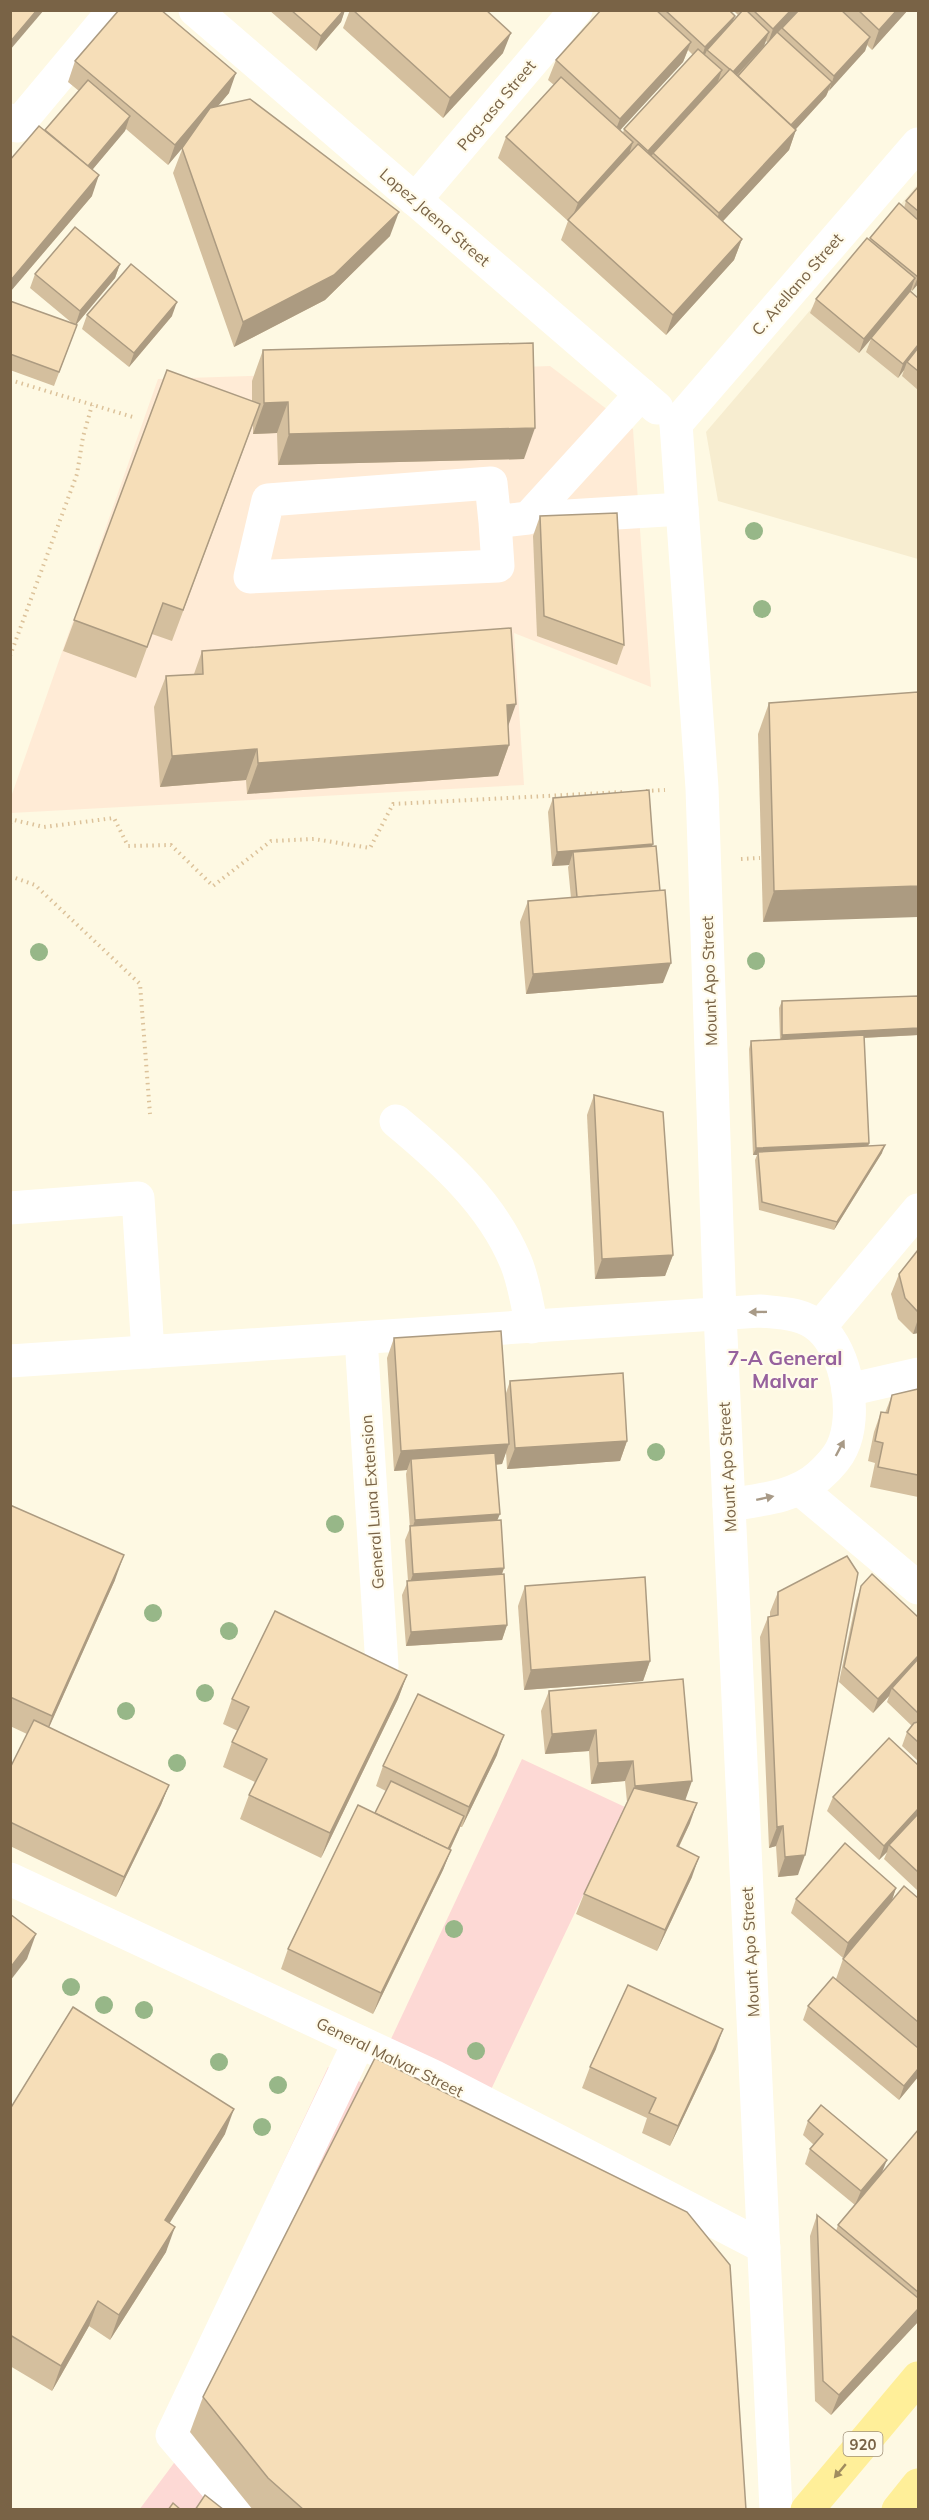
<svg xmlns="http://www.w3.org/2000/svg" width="929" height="2520" font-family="Mulish,sans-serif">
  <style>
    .residential { fill: #f7edd0 }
    .commercial { fill: #ffebd6 }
    .medical { fill: #fdd9d5 }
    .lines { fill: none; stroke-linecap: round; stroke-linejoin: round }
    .path { stroke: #dcc29a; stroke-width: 4; stroke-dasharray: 1.5 4.5; stroke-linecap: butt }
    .minor { stroke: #fff; stroke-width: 33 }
    .major { stroke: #ffef99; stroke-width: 33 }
    .tree { fill: #97b788 }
    .wall { fill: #d4bf9e; fill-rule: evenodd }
    .shaded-wall { fill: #ac9b81 }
    .building { fill: #f6deb8; stroke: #ac9b81; stroke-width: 1.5 }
    .oneway { fill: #a89a87 }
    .oneway2 { fill: #a18d5f }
    .labels { text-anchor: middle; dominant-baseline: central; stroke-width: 4.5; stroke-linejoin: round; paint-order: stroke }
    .shield { fill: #fffbeb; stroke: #a19178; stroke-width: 1.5 }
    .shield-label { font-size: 15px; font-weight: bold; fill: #796346 }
    .street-label { font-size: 16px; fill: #796346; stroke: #fffbeb }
    .quarter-label { font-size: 20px; font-weight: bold; fill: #96619d; stroke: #fffbeb }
  </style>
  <rect width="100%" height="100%" fill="#fef9e3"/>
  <polygon class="residential" points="918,184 918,559 718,501 706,432"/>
  <polygon class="commercial" points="550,366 633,429 651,687 514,633 524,785 11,813 11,797 158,379"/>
  <polygon class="medical" points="522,1759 625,1807 470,2134 736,2509 139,2510 177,2459 157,2433 328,2067 369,2086"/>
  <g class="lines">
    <g class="path">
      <polyline points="10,380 133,417"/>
      <polyline points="10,656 77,474 83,437 92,405"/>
      <polyline points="646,791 665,790"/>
      <polyline points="10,823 14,820 44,827 114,818 128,846 171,845 213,886 271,841 314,839 370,848 393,804 623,792"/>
      <polyline points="741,859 760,858"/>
      <polyline points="10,876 35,885 140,984 150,1114"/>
    </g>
    <g class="minor">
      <polyline points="195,10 657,408"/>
      <polyline points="10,120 17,126 114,10"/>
      <polyline points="415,200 576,10"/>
      <polyline points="676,424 702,788 720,1314 776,2510"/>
      <polyline points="676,424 918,144"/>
      <polyline points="551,517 682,509"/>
      <polyline points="495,522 491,483 268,500 250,577 498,566 495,522 528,518 641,394"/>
      <path d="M396 1121C443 1160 491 1203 515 1260 524 1280 527 1305 532 1327"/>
      <polyline points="10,1208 138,1198 148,1352"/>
      <polyline points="820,1327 918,1210"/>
      <polyline points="361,1338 382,1666"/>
      <path d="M10 1361 760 1311C781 1313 804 1313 820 1328 847 1352 858 1415 842 1448 838 1457 827 1469 819 1476 796 1497 759 1500 729 1505"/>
      <polyline points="848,1390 918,1374"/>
      <polyline points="800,1489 918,1588"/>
      <polyline points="10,1879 433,2076 764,2247"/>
      <polyline points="236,2510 172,2435 359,2042"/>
    </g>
    <g class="major">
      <polyline points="807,2510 918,2378"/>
      <polyline points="898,2510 918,2485"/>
    </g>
  </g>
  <g class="tree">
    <circle cx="754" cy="531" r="9"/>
    <circle cx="762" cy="609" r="9"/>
    <circle cx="39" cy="952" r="9"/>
    <circle cx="756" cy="961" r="9"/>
    <circle cx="656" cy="1452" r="9"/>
    <circle cx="335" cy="1524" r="9"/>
    <circle cx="153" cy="1613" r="9"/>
    <circle cx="229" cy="1631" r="9"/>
    <circle cx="205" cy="1693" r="9"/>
    <circle cx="126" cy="1711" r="9"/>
    <circle cx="177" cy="1763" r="9"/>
    <circle cx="454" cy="1929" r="9"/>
    <circle cx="71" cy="1987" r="9"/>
    <circle cx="104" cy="2005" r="9"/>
    <circle cx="144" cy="2010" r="9"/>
    <circle cx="476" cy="2051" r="9"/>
    <circle cx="219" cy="2062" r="9"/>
    <circle cx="278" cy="2085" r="9"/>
    <circle cx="262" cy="2127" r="9"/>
  </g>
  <g class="wall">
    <polygon points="269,10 345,10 341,22 316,51"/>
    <polygon points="350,10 486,10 503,53 443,118 343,28"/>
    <path d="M601 10H729L733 21 738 15 733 10H908L872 50 867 45 865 51 829 90 826 96 796 129 789 150 722 222 742 239 734 260 666 335 561 240 568 221 498 158 506 137 554 85 548 80 556 60ZM766 41 768 43 738 76 764 46ZM688 50 693 55 624 129 623 133 620 130 683 62Z"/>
    <polygon points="75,61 229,93 217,107 390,236 325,300 234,347 173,173 183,147 168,165 126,129 92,170 92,196 10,292 10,160 45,130 79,91 68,82"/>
    <polygon points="918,187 918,284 912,291 911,290 911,291 918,298 918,390 902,376 904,370 898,378 866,352 871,339 859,353 810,313 816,299 869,240 870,238 904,208 906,201"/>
    <polygon points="120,264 115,278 76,325 77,325 54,386 10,370 10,301 72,323 30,288 35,274"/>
    <polygon points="87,315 172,316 129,367 82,329"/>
    <polygon points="263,350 524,459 278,465 277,433 253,434 253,424 172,641 152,634 136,678 63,651 167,370 252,402 252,381"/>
    <polygon points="540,516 624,645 617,665 537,636 533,536"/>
    <polygon points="202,651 508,726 509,745 498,776 247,794 246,780 160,787 154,707 166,676 194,674"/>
    <polygon points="918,692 763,922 758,734 769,703"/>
    <polygon points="553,798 652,846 663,983 526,994 520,922 528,901 571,898 568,867 569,865 552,866 548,812"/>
    <polygon points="918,996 918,1035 864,1038 869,1143 868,1146 882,1153 834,1230 759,1210 755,1160 757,1155 753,1155 749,1049 751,1041 780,1039 779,1008 782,1001"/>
    <polygon points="594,1095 673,1255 665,1276 595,1279 587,1115"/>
    <polygon points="918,1250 918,1333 913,1334 898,1319 891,1294 899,1274"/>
    <polygon points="394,1338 506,1393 510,1381 627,1441 620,1461 507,1469 506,1452 502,1464 496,1465 497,1520 504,1568 502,1574 507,1625 502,1640 406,1646 402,1595 408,1581 405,1540 410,1528 406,1474 407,1470 394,1471 387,1358"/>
    <polygon points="918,1389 918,1497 870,1487 875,1463 868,1461 874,1432 881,1412 885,1413 892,1395"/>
    <polygon points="10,1505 115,1580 49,1727 169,1785 161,1805 116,1897 10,1846 10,1768 27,1734 10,1726"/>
    <polygon points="525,1586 650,1661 643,1681 524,1690 518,1606"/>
    <polygon points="861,1586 918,1617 918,1761 902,1746 907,1732 912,1726 887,1702 889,1696 873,1713 839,1682 856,1601"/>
    <polygon points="778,1592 798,1875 778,1877 776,1846 769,1848 760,1637 768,1617 770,1616 770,1612"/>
    <polygon points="407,1675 398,1699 321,1858 240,1819 249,1795 255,1782 223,1767 232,1742 238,1731 223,1724 232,1699"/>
    <polygon points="549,1691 685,1800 690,1823 679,1847 692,1877 657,1951 576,1914 584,1894 627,1802 625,1781 591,1784 589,1751 545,1754 541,1711"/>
    <polygon points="497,1755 462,1827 460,1827 450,1850 451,1850 443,1870 373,2014 281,1969 288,1949 375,1813 386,1791 376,1786 383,1766"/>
    <polygon points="918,1765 918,1891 884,1859 887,1852 879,1860 827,1811 833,1797"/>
    <polygon points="896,1888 892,1900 918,1898 918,2077 899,2100 803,2020 808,2006 836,1979 843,1959 869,1928 843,1958 791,1913 796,1899"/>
    <polygon points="716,2049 670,2146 642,2133 647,2118 582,2088 590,2067"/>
    <polygon points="10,2109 225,2134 169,2223 166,2252 110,2340 89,2326 52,2391 10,2366"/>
    <polygon points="808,2121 882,2173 918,2130 918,2319 917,2323 831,2415 815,2401 810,2236 817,2215 836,2231 838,2225 855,2205 805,2164 810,2149 814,2145 803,2135"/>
    <polygon points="203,2397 746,2510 253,2510 190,2432"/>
  </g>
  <g class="shaded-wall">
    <polygon points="37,10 44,10 10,50 10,42"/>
    <polygon points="344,10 345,10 341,22 316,51 321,36"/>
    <polygon points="791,10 799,10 768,43 773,29"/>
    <polygon points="897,10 908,10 872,50 879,30"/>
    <polygon points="735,16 729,30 707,50 704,57 700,62 705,47"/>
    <polygon points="769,32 764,46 727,86 733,72"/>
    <polygon points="511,33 503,53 443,118 450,98"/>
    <polygon points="870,37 865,51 829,91 834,76"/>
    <polygon points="691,42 683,62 612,139 620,119"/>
    <polygon points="722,70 717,84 643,165 648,151"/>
    <polygon points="236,73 229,93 168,165 175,145"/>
    <polygon points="832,82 826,96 785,141 790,127"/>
    <polygon points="130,116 125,131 82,182 87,168"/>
    <polygon points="796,130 789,150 712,233 719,213"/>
    <polygon points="633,142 626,163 570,223 578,203"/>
    <polygon points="99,175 92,196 10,292 11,280"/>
    <polygon points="399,212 390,236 325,300 234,347 243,322"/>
    <polygon points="742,239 734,260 666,335 673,315"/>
    <polygon points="120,264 115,278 75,326 80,311"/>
    <polygon points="918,276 918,284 912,291 918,277"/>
    <polygon points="915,278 910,293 859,353 864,339"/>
    <polygon points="177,302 172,316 129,367 134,353"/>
    <polygon points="918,345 918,353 907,362 904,370 898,378 903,364"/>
    <polygon points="288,402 277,433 253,434 264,403"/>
    <polygon points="535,428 524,459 278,465 289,434"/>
    <polygon points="516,704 505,735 507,705"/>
    <polygon points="509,745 498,776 247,794 258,763"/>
    <polygon points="257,749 246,780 160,787 172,756"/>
    <polygon points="653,844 647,859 573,852 569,865 552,866 557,852"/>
    <polygon points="918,886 918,917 763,922 774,891"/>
    <polygon points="671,963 663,983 526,994 533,974"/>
    <polygon points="918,1028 918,1035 780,1042 782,1035"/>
    <polygon points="869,1143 867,1151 758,1152 757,1155 753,1155 756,1148"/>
    <polygon points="885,1145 882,1153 834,1230 837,1222"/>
    <polygon points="673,1255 665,1276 595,1279 602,1259"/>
    <polygon points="918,1319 918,1333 913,1334"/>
    <polygon points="627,1441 620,1461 507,1469 515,1448"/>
    <polygon points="509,1444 502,1464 412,1470 411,1459 407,1470 394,1471 401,1451"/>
    <polygon points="500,1514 494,1528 411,1532 415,1520"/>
    <polygon points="124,1555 115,1580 43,1741 52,1716"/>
    <polygon points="504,1568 499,1582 408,1588 413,1574"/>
    <polygon points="507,1625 502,1640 406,1646 411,1632"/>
    <polygon points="918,1656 918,1664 892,1688 889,1696 873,1713 878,1699"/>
    <polygon points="650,1661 643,1681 524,1690 531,1670"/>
    <polygon points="407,1675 398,1699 321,1858 330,1833"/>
    <polygon points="596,1730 589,1751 545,1754 552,1734"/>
    <polygon points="504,1735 497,1755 462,1827 469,1807"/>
    <polygon points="633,1761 625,1781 591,1784 598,1763"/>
    <polygon points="692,1781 685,1801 627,1806 635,1786"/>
    <polygon points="169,1785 161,1805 116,1897 124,1877"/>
    <polygon points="697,1803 690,1823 669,1867 677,1846"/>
    <polygon points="918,1809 918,1818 889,1845 887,1852 879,1860 884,1846"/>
    <polygon points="464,1816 459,1830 443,1864 448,1850"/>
    <polygon points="783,1826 776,1846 769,1848 777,1827"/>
    <polygon points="451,1850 443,1870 373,2014 381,1993"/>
    <polygon points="805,1855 798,1875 778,1877 785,1857"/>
    <polygon points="699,1857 692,1877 657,1951 665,1930"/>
    <polygon points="896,1888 891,1903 843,1958 848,1943"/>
    <polygon points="36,1934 27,1959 10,1981 10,1968"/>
    <polygon points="723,2029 716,2049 670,2146 678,2126"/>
    <polygon points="918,2069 918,2077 899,2100 904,2086"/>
    <polygon points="234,2109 225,2134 156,2245 165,2220"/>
    <polygon points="887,2160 881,2175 855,2205 861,2191"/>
    <polygon points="175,2227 166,2252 110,2340 119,2315"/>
    <polygon points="98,2301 89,2326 52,2391 61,2366"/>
    <polygon points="918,2304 918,2319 917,2323 831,2415 839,2395"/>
  </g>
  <g class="building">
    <polygon points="10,10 37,10 10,42"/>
    <polygon points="119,10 161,10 236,73 175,145 75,61"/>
    <polygon points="291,10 344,10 321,36"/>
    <polygon points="353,10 486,10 511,33 450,98"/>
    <polygon points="601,10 656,10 691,42 620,119 556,60"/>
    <polygon points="665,10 729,10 735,16 705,47"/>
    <polygon points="743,10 746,10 769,32 733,72 707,50"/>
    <polygon points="753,10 791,10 773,29"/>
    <polygon points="799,10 841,10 870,37 834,76 782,28"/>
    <polygon points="858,10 897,10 879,30"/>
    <polygon points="777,32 832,82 791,125 738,76"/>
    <polygon points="698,49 722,70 648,151 624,129"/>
    <polygon points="730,69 796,130 719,213 653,153"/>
    <polygon points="561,77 633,142 578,203 506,137"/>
    <polygon points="88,80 130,116 88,166 45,130"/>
    <polygon points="250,99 399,212 334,275 243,322 182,148 210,108"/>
    <polygon points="39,126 99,175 11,280 10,279 10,160"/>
    <polygon points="638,144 742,239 673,315 568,220"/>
    <polygon points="918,187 918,211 906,201"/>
    <polygon points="899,203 918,220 918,277 870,238"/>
    <polygon points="75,227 120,264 80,311 35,274"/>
    <polygon points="867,238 915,278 864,339 816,299"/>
    <polygon points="131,264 177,302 134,353 87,315"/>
    <polygon points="910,291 918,298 918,345 903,364 871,338"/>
    <polygon points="10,301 77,325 59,372 10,354"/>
    <polygon points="533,343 535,428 289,434 288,402 264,403 263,350"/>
    <polygon points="918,348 918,371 907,362"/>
    <polygon points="167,370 260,404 183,610 163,603 147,647 74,620"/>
    <polygon points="617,513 624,645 544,616 540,516"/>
    <polygon points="511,628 516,704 507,705 509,745 258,763 257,749 172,756 166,676 203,674 202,651"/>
    <polygon points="918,692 918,886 774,891 769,703"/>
    <polygon points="649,790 653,844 557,852 553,798"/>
    <polygon points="656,846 660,891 577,897 573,852"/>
    <polygon points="665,890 671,963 533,974 528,901"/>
    <polygon points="918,996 918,1028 782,1035 782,1001"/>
    <polygon points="864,1035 869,1143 756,1148 751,1041"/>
    <polygon points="594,1095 663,1112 673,1255 602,1259"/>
    <polygon points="885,1145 837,1222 762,1202 758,1152"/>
    <polygon points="918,1250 918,1312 905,1298 899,1274"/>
    <polygon points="501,1331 509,1444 401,1451 394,1338"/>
    <polygon points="623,1373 627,1441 515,1448 510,1381"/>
    <polygon points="918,1389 918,1475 878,1467 883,1443 875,1441 881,1412 888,1413 892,1395"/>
    <polygon points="495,1453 500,1514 415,1520 411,1459"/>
    <polygon points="10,1505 124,1555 52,1716 10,1697"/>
    <polygon points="501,1520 504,1568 413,1574 410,1526"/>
    <polygon points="847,1556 858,1573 805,1855 785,1857 783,1826 777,1827 768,1617 778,1615 778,1592"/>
    <polygon points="504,1574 507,1625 411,1632 407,1581"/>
    <polygon points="872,1574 918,1617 918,1656 878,1699 844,1667 861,1586"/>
    <polygon points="645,1577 650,1661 531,1670 525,1586"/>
    <polygon points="275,1611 407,1675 330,1833 249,1795 267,1759 232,1742 249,1707 232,1699"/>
    <polygon points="918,1659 918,1713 892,1688"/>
    <polygon points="683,1679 692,1781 635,1786 633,1761 598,1763 596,1730 552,1734 549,1691"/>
    <polygon points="418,1694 504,1735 469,1807 383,1766"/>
    <polygon points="34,1720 169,1785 124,1877 10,1822 10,1768"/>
    <polygon points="918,1722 918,1742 907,1732 914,1723"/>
    <polygon points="889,1738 918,1765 918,1809 884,1846 833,1797"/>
    <polygon points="391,1781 464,1816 448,1849 375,1813"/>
    <polygon points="634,1788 697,1803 677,1846 699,1857 665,1930 584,1894"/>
    <polygon points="358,1805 451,1850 381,1993 288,1949"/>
    <polygon points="918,1814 918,1872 889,1845"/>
    <polygon points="845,1843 896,1888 848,1943 796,1899"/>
    <polygon points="904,1886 918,1898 918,2022 843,1959"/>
    <polygon points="10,1914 36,1934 10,1968"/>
    <polygon points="833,1977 918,2048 918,2069 904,2086 808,2006"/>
    <polygon points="628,1985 723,2029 678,2126 649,2113 656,2098 590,2067"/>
    <polygon points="73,2007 234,2109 165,2220 175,2227 119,2315 98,2301 61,2366 10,2335 10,2109"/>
    <polygon points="375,2058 687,2212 730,2265 746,2510 304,2510 268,2478 203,2397"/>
    <polygon points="821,2105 887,2160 861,2191 810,2149 823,2134 808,2121"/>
    <polygon points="918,2130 918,2292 838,2225"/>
    <polygon points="817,2215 918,2298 918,2309 839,2395 823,2381"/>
    <polygon points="205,2495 224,2510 195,2510"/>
    <polygon points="173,2503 181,2510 168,2510"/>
  </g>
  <defs><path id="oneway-solid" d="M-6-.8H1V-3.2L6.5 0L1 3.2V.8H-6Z" transform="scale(1.5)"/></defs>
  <g class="oneway">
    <use href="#oneway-solid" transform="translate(758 1312) rotate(179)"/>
    <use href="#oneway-solid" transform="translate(840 1448) rotate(-62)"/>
    <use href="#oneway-solid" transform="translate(765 1498) rotate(-12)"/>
  </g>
  <use class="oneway2" href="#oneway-solid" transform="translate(840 2471) rotate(130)"/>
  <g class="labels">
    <rect class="shield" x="843.5" y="2432" width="39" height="24" rx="4.5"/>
    <g class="shield-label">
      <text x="863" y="2444">920</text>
    </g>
    <g class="street-label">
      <text transform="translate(496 105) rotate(-50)">Pag-asa Street</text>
      <text transform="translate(435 217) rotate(41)">Lopez Jaena Street</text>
      <text transform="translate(797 284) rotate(-49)">C. Arellano Street</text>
      <text transform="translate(709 981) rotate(-92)">Mount Apo Street</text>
      <text transform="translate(727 1467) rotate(-93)">Mount Apo Street</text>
      <text transform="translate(372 1502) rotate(-94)">General Luna Extension</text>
      <text transform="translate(750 1952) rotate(-93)">Mount Apo Street</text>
      <text transform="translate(390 2057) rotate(26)">General Malvar Street</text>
    </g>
    <g class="quarter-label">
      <text x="785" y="1357">7-A General<tspan x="785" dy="23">Malvar</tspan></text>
    </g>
  </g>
  <rect width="929" height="2520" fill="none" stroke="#796346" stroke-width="24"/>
</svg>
